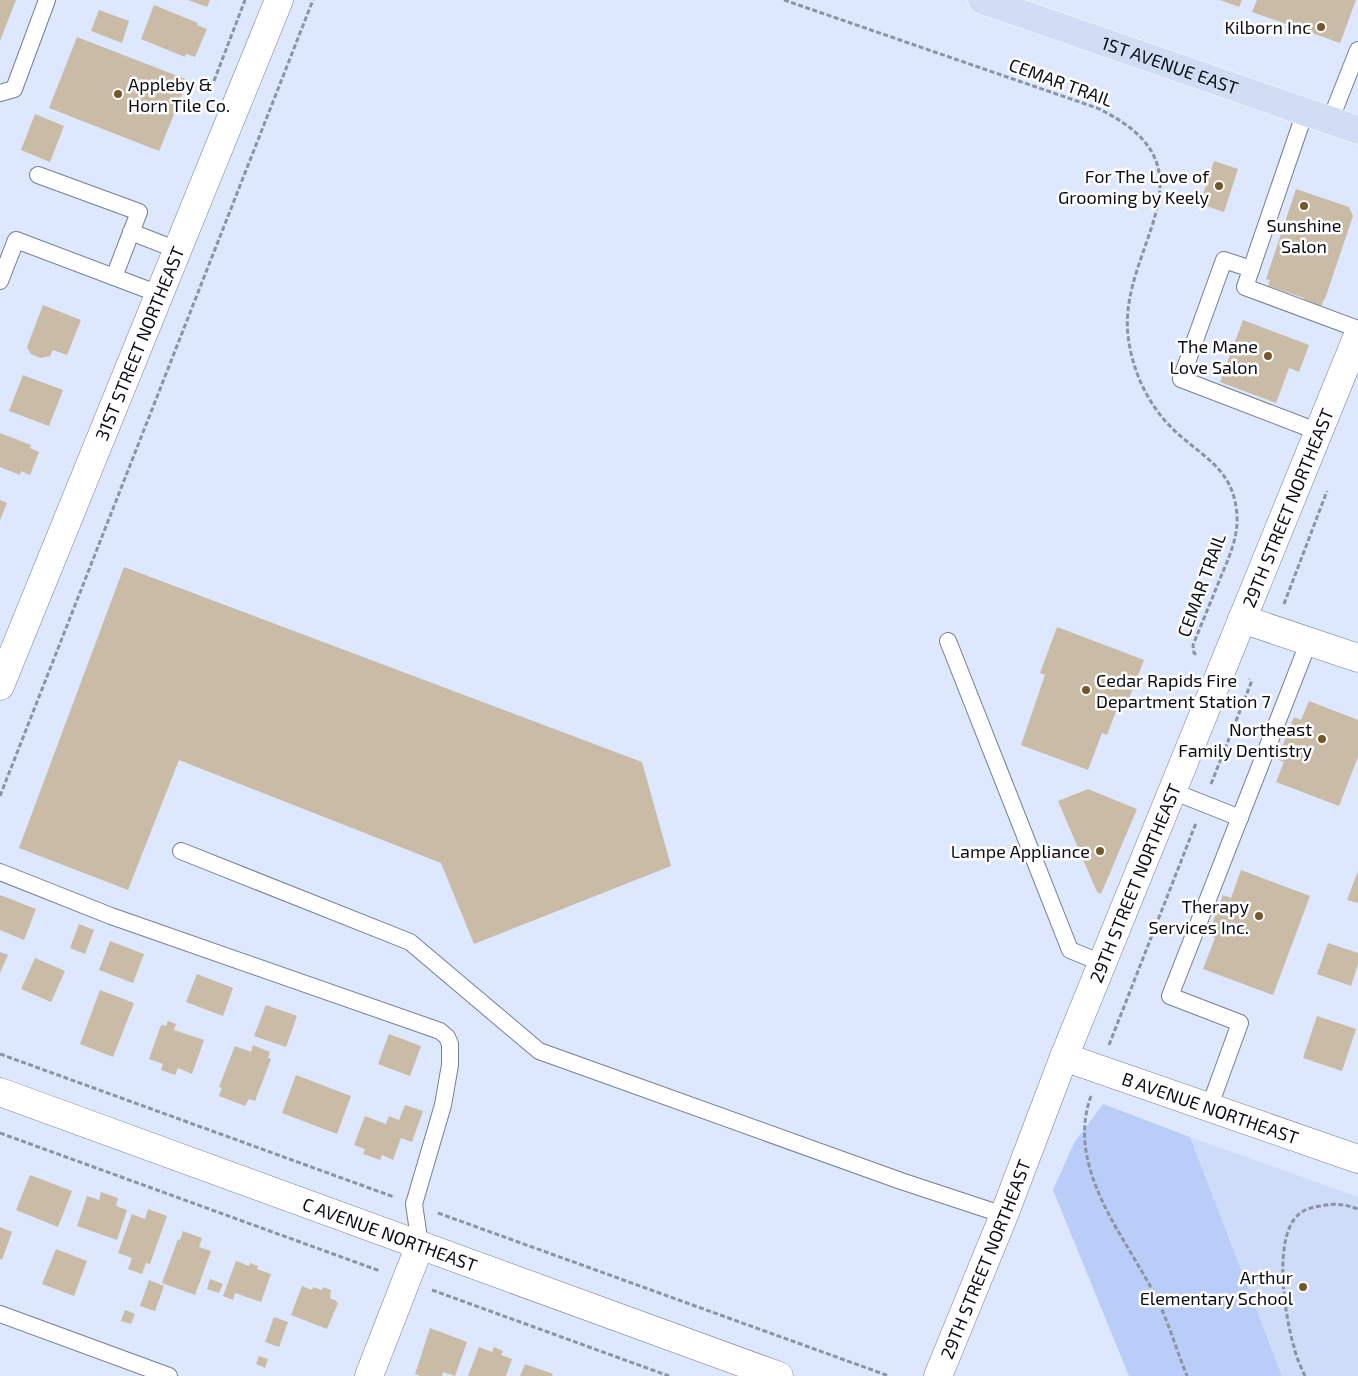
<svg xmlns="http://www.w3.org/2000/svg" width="1358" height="1376" font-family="'Exo 2',sans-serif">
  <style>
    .built { fill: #cedcf8 }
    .green { fill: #bacdf8 }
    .building { fill: #c9bba6 }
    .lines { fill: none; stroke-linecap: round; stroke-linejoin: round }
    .service-casing { stroke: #757e92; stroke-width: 18 }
    .minor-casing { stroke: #757e92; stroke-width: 29 }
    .secondary-casing { stroke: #757e92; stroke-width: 29 }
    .primary-casing { stroke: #fff; stroke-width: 29 }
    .path { stroke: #8c94a4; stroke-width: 3; stroke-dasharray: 5 2.5; stroke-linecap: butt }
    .service { stroke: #fff; stroke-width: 16 }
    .minor { stroke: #fff; stroke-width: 28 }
    .secondary { stroke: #fff; stroke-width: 28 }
    .primary { stroke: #d1dcf5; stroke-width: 28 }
    .poi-dot { fill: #73582b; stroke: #fff; stroke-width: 2 }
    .labels { text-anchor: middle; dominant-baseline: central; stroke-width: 5; stroke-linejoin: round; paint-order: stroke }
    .poi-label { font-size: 18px; fill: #0a0d14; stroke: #fff; text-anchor: end }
    .street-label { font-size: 18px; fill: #0a0d14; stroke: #fff }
  </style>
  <rect width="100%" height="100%" fill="#dde8fe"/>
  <polygon class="built" points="1190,1137 1358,1197 1358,1376 1282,1376"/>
  <polygon class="green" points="1103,1104 1190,1137 1282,1376 1129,1376 1053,1190 1074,1143"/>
  <g class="building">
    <polygon points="0,0 16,0 0,41"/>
    <polygon points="188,0 210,0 207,7"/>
    <polygon points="1220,0 1242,0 1239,7"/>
    <polygon points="1257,0 1356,0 1340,43 1252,12"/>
    <polygon points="154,5 198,23 197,25 207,29 195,57 186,54 185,57 141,39"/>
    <polygon points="99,10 129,21 122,43 91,31"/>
    <polygon points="77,37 188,80 159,151 49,108"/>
    <polygon points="35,114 64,126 50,162 21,150"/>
    <polygon points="1214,161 1238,169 1224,212 1200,204"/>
    <polygon points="1296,189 1349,207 1353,216 1325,299 1324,299 1320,310 1302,304 1304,298 1268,286 1270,280 1266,279"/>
    <polygon points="43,305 81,320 67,355 53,350 50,356 40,358 31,354 27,347"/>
    <polygon points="1243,320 1309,345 1299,372 1289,368 1276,403 1220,382"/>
    <polygon points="23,375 63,390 49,426 9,411"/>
    <polygon points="0,433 31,445 30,448 39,452 30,475 21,471 20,475 0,467"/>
    <polygon points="0,500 7,503 0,520"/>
    <polygon points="124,567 642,762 671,866 474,944 441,863 179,760 128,890 19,848"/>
    <polygon points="1057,627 1144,660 1125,709 1118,706 1107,735 1102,733 1088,770 1021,745 1045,675 1040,673"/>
    <polygon points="1309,701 1358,720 1358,757 1339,806 1276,782 1284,762 1277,759 1294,717 1301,720"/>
    <polygon points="1088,789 1137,809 1101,894 1097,892 1058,801"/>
    <polygon points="1241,870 1310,896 1273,995 1203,969 1215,938 1208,935 1223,895 1231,898"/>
    <polygon points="1358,871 1358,903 1347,900"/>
    <polygon points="0,895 36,909 24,940 0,930"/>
    <polygon points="79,924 94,930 85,954 70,948"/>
    <polygon points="110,941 144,954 133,983 99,970"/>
    <polygon points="1328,943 1358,953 1358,964 1351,986 1317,974"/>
    <polygon points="0,952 8,955 0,973"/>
    <polygon points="35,958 65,971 51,1002 21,989"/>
    <polygon points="197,974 233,988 223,1016 186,1002"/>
    <polygon points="100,990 134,1003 113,1057 80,1044"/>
    <polygon points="266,1005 297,1016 286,1047 254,1036"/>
    <polygon points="1317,1016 1356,1029 1342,1071 1303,1058"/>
    <polygon points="168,1021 176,1024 174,1030 204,1040 192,1074 178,1068 175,1075 161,1070 163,1064 149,1059 161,1025 166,1026"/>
    <polygon points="389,1034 421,1046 410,1076 378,1064"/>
    <polygon points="253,1045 270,1052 268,1058 271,1059 255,1101 249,1099 245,1106 219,1096 222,1088 219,1087 235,1046 251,1052"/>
    <polygon points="296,1075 351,1096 337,1134 282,1113"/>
    <polygon points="405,1105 423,1111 412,1142 401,1138 393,1160 382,1155 380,1160 363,1154 365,1149 354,1145 365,1116 386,1124 389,1116 399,1120"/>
    <polygon points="30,1175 72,1191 58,1227 16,1210"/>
    <polygon points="101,1192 118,1198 116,1206 127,1210 117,1240 77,1226 87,1196 99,1200"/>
    <polygon points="148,1209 167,1216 150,1264 146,1263 142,1274 128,1269 132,1258 118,1253 132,1214 145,1219"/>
    <polygon points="0,1227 12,1232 2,1260 0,1259"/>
    <polygon points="183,1231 202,1238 199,1247 211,1251 195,1295 162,1283 178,1239 180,1240"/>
    <polygon points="56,1249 87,1261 74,1296 42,1284"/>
    <polygon points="236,1261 249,1266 250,1263 258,1266 257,1269 271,1274 261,1302 235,1293 233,1300 223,1296"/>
    <polygon points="210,1279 223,1284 219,1293 207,1289"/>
    <polygon points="149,1280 164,1286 155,1311 140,1306"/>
    <polygon points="302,1286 312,1290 313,1287 322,1290 323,1287 331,1290 330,1298 337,1301 336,1302 338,1303 327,1329 291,1315"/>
    <polygon points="125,1310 135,1314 131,1324 121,1321"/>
    <polygon points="274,1317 288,1322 279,1347 265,1342"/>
    <polygon points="430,1328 467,1342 455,1376 443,1372 442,1376 420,1376 415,1374"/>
    <polygon points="479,1347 492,1352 494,1347 503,1351 501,1355 512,1359 506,1376 468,1376"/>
    <polygon points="259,1356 268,1359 265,1368 256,1364"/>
    <polygon points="525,1364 553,1374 552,1376 520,1376"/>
  </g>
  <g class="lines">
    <g class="service-casing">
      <g id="service">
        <polyline points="0,93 14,89 47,0"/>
        <polyline points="1305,112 1245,287 1358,329"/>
        <polyline points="1330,121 1358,50"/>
        <polyline points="38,175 139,212 114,277"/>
        <polyline points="131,232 177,250"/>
        <polyline points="1251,269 1224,260 1181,379 1319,432"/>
        <polyline points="0,281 16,240 159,294"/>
        <polyline points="948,641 1070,950 1102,963"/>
        <polyline points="1172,791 1240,818"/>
        <polyline points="181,851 410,942 539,1051 901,1181 1004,1215"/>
        <polyline points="0,872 111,916 440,1031 447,1037 450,1044 450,1065 443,1105 414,1204 420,1245"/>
        <polyline points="1209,1108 1240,1023 1170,996 1309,641"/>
        <polyline points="0,1314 169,1376"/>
      </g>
    </g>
    <g class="minor-casing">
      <g id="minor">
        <polyline points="1242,619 1358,658"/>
        <path id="s1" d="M0 686 279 0"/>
        <path id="s2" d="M1064 1057 1358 1159"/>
        <path id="s3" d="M0 1092 779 1376"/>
        <polyline points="369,1376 420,1245"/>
      </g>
    </g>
    <g class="secondary-casing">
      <g id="secondary">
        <path id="s4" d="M938 1376 1004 1215 1064 1057 1358 335"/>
      </g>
    </g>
    <g class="primary-casing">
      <g id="primary">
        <path id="s5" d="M982 0 1358 130"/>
      </g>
    </g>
    <g class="path">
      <path d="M784 0 1097 108C1224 168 1118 246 1128 336 1132 368 1145 399 1168 424 1198 456 1235 466 1237 517 1238 539 1228 559 1220 579 1211 601 1202 623 1193 645L1194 653 1198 656"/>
      <polyline points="214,81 245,0"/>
      <polyline points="1284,604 1327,491"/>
      <polyline points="1211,784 1251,683 1249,679"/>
      <polyline points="0,796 313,0"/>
      <polyline points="1109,1045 1196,823"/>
      <polyline points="0,1054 394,1197"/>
      <path d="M1091 1096C1065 1167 1124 1235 1155 1295 1168 1320 1176 1349 1187 1376"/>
      <polyline points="0,1133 380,1271"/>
      <polyline points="438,1213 889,1376"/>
      <polyline points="432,1290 669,1376"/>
      <path d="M1305 1376C1301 1367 1296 1357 1294 1347 1285 1317 1272 1237 1299 1214 1305 1209 1313 1207 1321 1206 1335 1203 1344 1204 1358 1209"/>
    </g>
    <use href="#service" class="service"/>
    <use href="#minor" class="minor"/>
    <use href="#secondary" class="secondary"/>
    <use href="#primary" class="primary"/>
  </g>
  <g class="poi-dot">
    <circle cx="1321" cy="27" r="5"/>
    <circle cx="118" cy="94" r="5"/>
    <circle cx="1219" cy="186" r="5"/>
    <circle cx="1304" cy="206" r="5"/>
    <circle cx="1268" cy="356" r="5"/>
    <circle cx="1086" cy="690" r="5"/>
    <circle cx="1322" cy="739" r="5"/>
    <circle cx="1100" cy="851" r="5"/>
    <circle cx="1259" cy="916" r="5"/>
    <circle cx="1303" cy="1287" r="5"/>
  </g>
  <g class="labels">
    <g class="poi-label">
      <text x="1311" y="27">Kilborn Inc</text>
      <text x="128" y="84" text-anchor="start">Appleby &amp;<tspan x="128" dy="21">Horn Tile Co.</tspan></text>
      <text x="1209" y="176">For The Love of<tspan x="1209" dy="21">Grooming by Keely</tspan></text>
      <text x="1304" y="225" text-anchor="middle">Sunshine<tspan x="1304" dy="21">Salon</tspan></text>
      <text x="1258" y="346">The Mane<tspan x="1258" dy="21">Love Salon</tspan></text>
      <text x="1096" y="680" text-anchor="start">Cedar Rapids Fire<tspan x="1096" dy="21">Department Station 7</tspan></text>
      <text x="1312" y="729">Northeast<tspan x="1312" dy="21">Family Dentistry</tspan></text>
      <text x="1090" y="851">Lampe Appliance</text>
      <text x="1249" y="906">Therapy<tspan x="1249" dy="21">Services Inc.</tspan></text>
      <text x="1293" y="1277">Arthur<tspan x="1293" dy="21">Elementary School</tspan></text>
    </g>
    <g class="street-label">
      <text stroke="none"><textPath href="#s5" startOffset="199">1ST AVENUE EAST</textPath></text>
      <text transform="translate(1061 82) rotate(20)">CEMAR TRAIL</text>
      <text stroke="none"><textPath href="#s1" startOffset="370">31ST STREET NORTHEAST</textPath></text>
      <text stroke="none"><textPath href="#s4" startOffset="936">29TH STREET NORTHEAST</textPath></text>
      <text transform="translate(1201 585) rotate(-70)">CEMAR TRAIL</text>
      <text stroke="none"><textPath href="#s4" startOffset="531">29TH STREET NORTHEAST</textPath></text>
      <text stroke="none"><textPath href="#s2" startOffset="155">B AVENUE NORTHEAST</textPath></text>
      <text stroke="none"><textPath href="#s3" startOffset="415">C AVENUE NORTHEAST</textPath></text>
      <text stroke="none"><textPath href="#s4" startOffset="126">29TH STREET NORTHEAST</textPath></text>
    </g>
  </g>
</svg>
